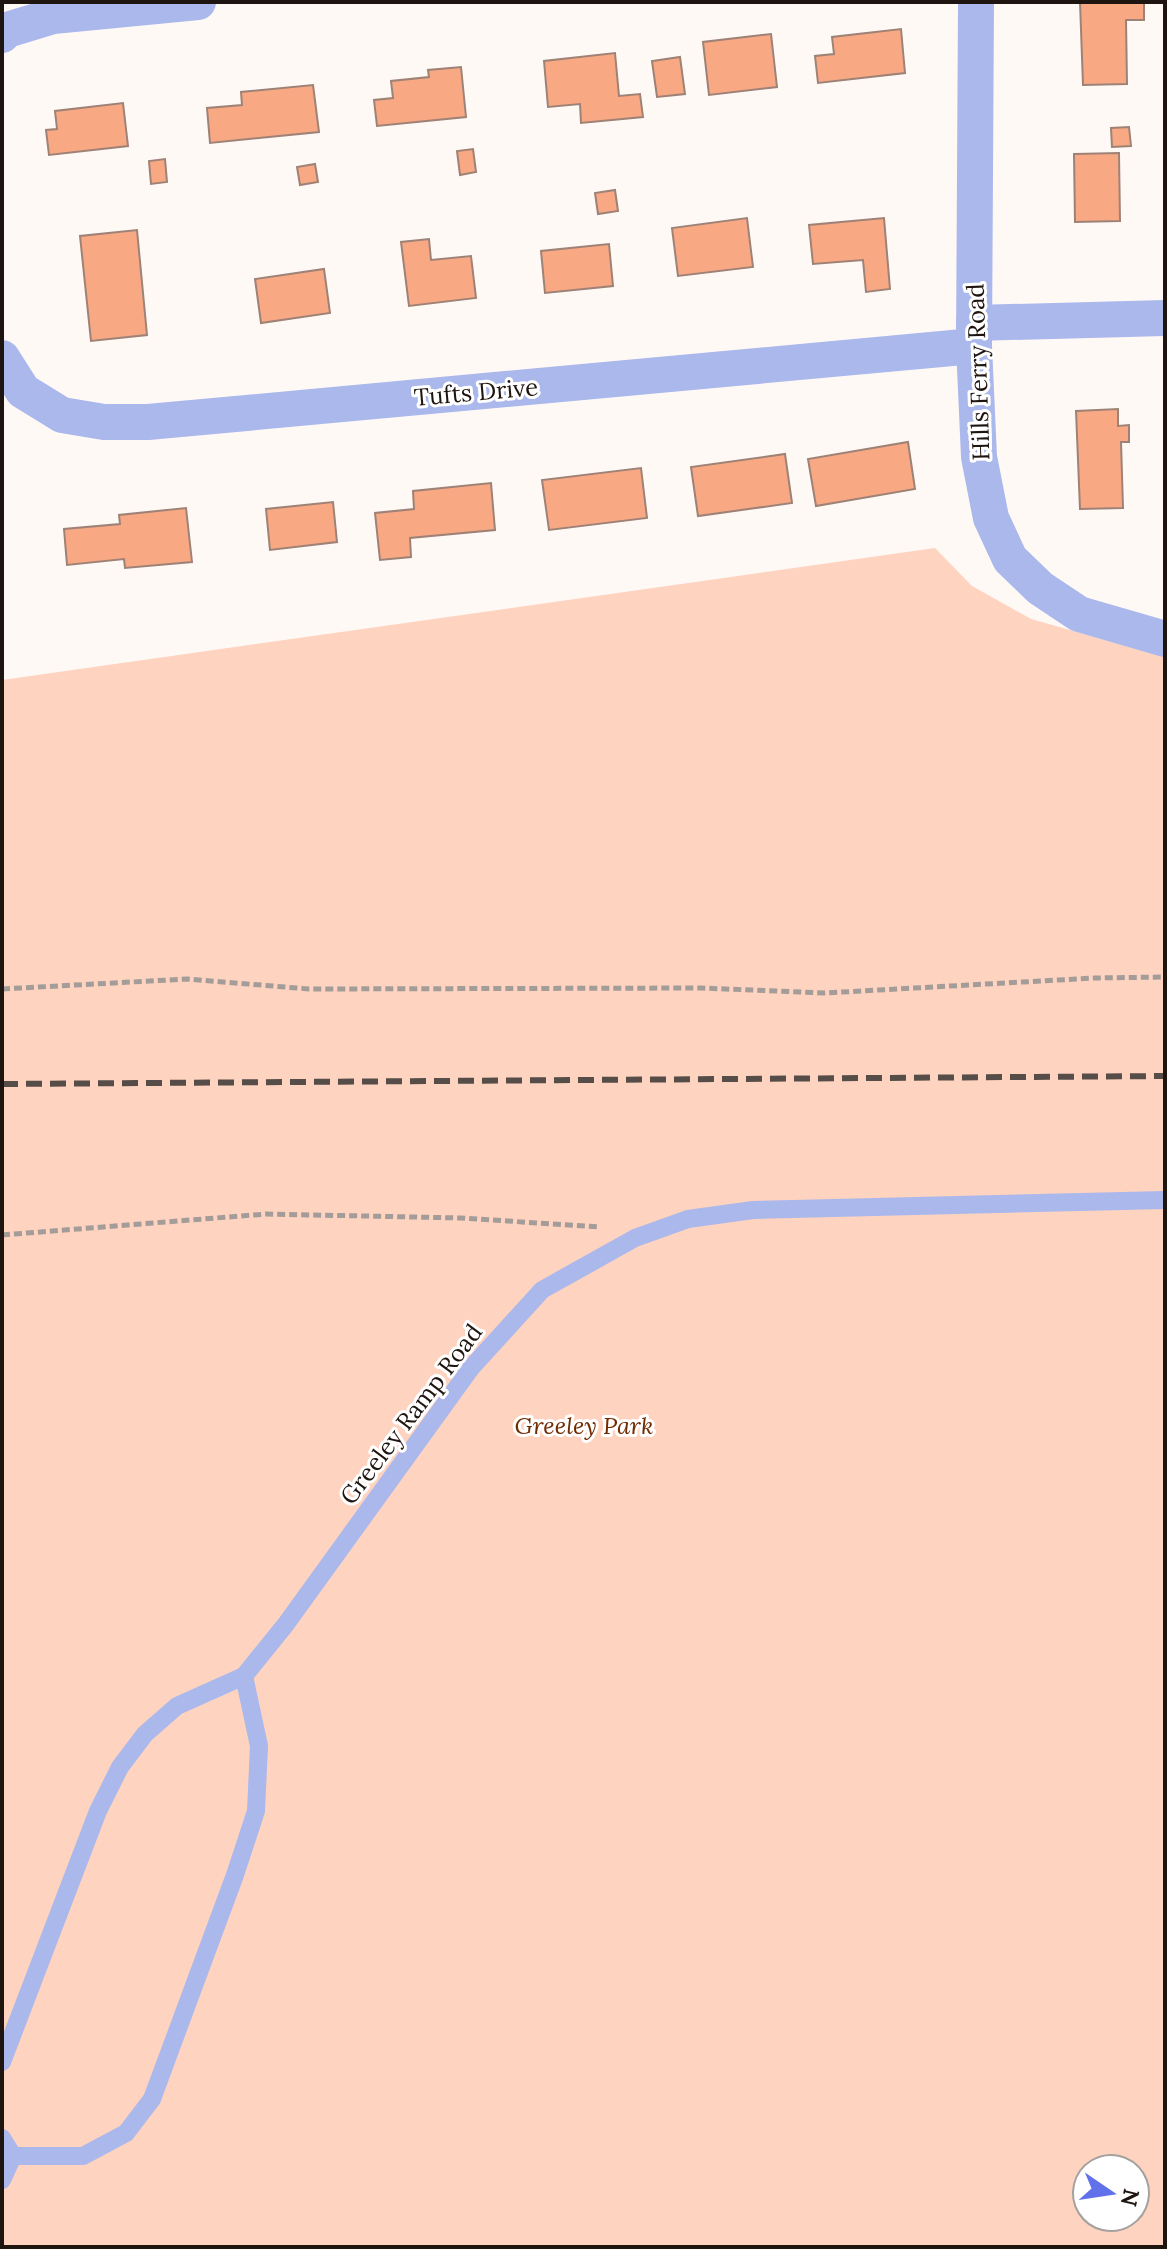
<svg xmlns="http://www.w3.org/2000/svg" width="1167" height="2249" font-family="Lora,serif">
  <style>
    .green { fill: #fed3c0; fill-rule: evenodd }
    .building { fill: #f9a884; stroke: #9e8276; stroke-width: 2 }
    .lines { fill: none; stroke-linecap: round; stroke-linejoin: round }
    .path { stroke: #a49c98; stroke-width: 5; stroke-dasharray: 8 4; stroke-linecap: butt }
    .service { stroke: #abb8ec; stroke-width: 18 }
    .minor { stroke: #abb8ec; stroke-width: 36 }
    .rail { stroke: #564d49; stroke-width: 6; stroke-dasharray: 16 8; stroke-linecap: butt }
    .labels { text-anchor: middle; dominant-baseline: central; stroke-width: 6; stroke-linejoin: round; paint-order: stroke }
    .street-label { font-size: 24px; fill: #1f1510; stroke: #fff }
    .park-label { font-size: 24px; font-style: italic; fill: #712b01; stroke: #fff }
  </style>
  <rect width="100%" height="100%" fill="#fff9f6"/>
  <path class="green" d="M935 548 972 586 1031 619 1165 657V2247H2V680ZM1087 2169H1135V2217H1087Z"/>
  <g class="building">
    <polygon points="1080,2 1144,2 1144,20 1126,20 1127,84 1083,85"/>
    <polygon points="901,29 905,73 818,83 815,56 834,54 832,37"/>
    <polygon points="771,34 777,87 709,95 703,42"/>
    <polygon points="615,53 619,96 640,94 643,117 581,123 580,104 548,107 544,61"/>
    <polygon points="680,57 685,94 657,97 652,61"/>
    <polygon points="461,67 466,117 377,126 374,100 393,98 391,81 429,77 428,70"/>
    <polygon points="313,85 319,132 210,143 207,108 242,105 241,92"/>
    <polygon points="123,103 128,146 49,155 46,130 57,129 55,111"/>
    <polygon points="1129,127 1131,146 1112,147 1111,128"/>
    <polygon points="473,149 476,172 460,175 457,151"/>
    <polygon points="1119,153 1120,221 1075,222 1074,154"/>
    <polygon points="165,159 167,182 151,184 149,161"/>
    <polygon points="315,164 318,182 300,185 297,167"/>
    <polygon points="615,190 618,211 598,214 595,193"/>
    <polygon points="747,218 753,267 678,276 672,228"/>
    <polygon points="884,218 890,289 866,292 863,260 813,264 809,225"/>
    <polygon points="137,230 147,335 91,341 80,236"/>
    <polygon points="429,239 431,260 471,256 476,298 409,306 401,242"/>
    <polygon points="609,244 613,286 545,293 541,251"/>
    <polygon points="324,269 330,313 261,323 255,279"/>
    <polygon points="1118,409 1118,426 1129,425 1129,442 1121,442 1123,508 1080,509 1076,411"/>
    <polygon points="908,442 915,489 816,506 808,459"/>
    <polygon points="785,454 792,503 698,516 691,467"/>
    <polygon points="641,468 647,518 549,530 542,480"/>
    <polygon points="491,483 495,530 410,538 411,557 380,560 375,513 414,509 413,491"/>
    <polygon points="333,502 337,542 270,550 266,509"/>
    <polygon points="186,508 192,562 125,568 124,559 67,565 64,529 120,524 119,515"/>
  </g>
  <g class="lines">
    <g class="path">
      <polyline points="2,989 187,979 309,989 701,988 825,993 1095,978 1165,977"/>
      <polyline points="2,1235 266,1214 461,1218 600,1227"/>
    </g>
    <g class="service">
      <polyline points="2,2062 98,1811 120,1767 145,1734 177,1706 244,1676 286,1624 471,1368 542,1290 635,1238 688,1219 753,1210 1165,1200"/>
      <polyline points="2,2138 13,2156 83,2156 126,2133 152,2099 235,1875 256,1811 259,1746 244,1676"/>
      <polyline points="2,2180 13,2156"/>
    </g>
    <g class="minor">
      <polyline points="976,2 974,346 979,457 991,518 1010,559 1040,588 1079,614 1165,639"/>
      <polyline points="2,35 7,30 53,16 198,2"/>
      <polyline points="974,323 1165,318"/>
      <polyline points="2,358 23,391 62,415 104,422 148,422 974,346"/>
    </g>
    <polyline class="rail" points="2,1084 1165,1076"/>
  </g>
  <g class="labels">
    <g class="street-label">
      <text transform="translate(978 372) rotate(-92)">Hills Ferry Road</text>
      <text transform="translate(476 392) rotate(-5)">Tufts Drive</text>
      <text transform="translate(411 1414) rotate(-53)">Greeley Ramp Road</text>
    </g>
    <g class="park-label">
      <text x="584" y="1425">Greeley Park</text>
    </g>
  </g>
  <rect width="1167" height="2249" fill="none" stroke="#1f1510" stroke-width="8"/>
  <g transform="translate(1111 2193) rotate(103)"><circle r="38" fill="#ffffff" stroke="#a5a19f" stroke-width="2"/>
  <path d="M0-6L14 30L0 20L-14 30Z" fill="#6071e9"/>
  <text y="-12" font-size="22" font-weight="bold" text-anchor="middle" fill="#1f1510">N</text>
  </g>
</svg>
